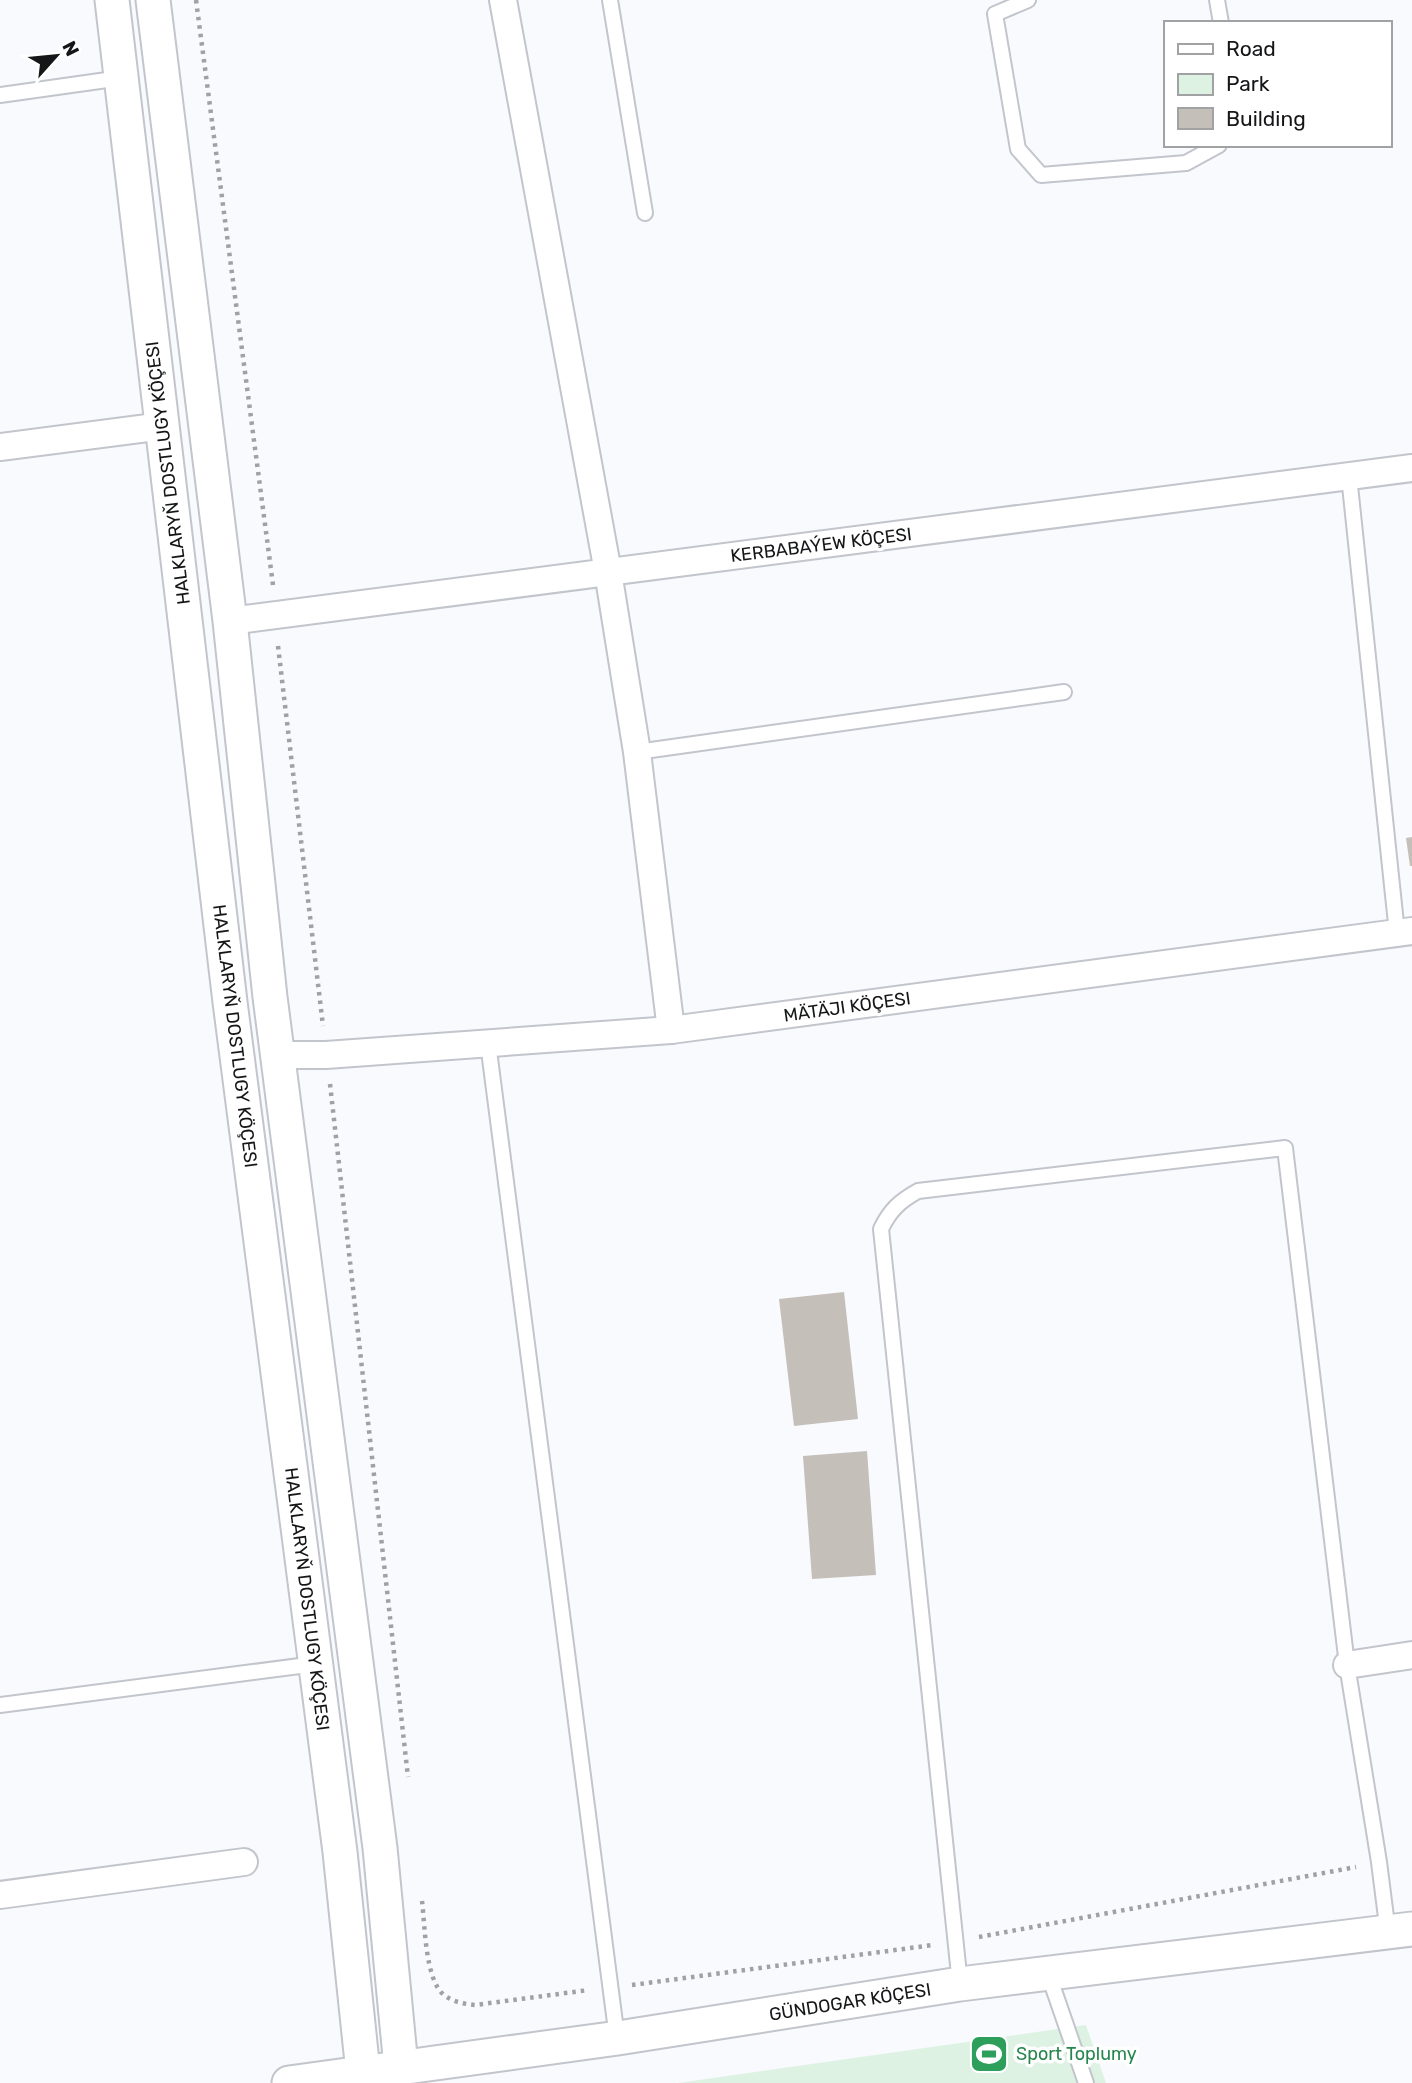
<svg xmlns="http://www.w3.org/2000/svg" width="1412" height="2083" font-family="Rubik,sans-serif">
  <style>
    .green { fill: #def2e3 }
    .building { fill: #c5bfb9 }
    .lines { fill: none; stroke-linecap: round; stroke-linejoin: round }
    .service-casing { stroke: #c2c5cc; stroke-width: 18 }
    .minor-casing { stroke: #c2c5cc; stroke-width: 30 }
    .tertiary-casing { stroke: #c2c5cc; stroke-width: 37 }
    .path { stroke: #9fa1a4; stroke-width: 4.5; stroke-dasharray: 3.5 5; stroke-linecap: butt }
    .service { stroke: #fff; stroke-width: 14 }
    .minor { stroke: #fff; stroke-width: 26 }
    .tertiary { stroke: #fff; stroke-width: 33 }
    .labels { text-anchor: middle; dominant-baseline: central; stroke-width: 7; stroke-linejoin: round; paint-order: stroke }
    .street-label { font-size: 18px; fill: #151618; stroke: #fff }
    .leisure-label { font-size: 18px; fill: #27864d; stroke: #fff; text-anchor: start }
  </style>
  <rect width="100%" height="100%" fill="#f8fafe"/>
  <polygon class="green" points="1086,2025 1106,2083 678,2083"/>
  <g class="building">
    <polygon points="1412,837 1412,866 1410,866 1406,838"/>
    <polygon points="844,1292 858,1419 794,1426 779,1299"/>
    <polygon points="867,1451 876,1575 812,1579 803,1456"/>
  </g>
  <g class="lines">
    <g class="service-casing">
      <g id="service">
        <polyline points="610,0 645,213"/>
        <polyline points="1028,0 995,14 1018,149 1041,175 1186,163 1219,145"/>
        <polyline points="1217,0 1221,23"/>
        <polyline points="0,95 121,78"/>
        <polyline points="1349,476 1397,933"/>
        <polyline points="637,752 1064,692"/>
        <polyline points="488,1043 617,2038"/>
        <polyline points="0,1705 315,1664"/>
        <polyline points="1048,1973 1086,2083"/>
        <path d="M960 1984 881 1229C890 1210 900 1201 918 1191L1285 1148 1347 1665 1379 1862 1388 1933"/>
      </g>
    </g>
    <g class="minor-casing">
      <g id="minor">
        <polyline points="503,0 608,572 637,752 671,1030"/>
        <polyline points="0,447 163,426"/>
        <polyline points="230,621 1412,468"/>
        <polyline points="279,1055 326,1055 671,1030 1412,931"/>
        <polyline points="1347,1665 1412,1655"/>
        <polyline points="0,1895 244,1862"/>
      </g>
    </g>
    <g class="tertiary-casing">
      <g id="tertiary">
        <polyline points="112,0 230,1002 340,1852 363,2072"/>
        <polyline points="153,0 230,621 270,997 380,1848 401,2067"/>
        <polyline points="289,2083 618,2038 960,1984 1412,1929"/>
      </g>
    </g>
    <g class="path">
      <polyline points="196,0 273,585"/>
      <polyline points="278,646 323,1026"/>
      <polyline points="330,1084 408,1777"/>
      <path d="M422 1901C425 1925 425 1980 444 1995 453 2002 464 2004 475 2005L589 1990"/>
      <polyline points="979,1937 1356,1867"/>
      <polyline points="632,1985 933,1945"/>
    </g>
    <use href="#service" class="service"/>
    <use href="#minor" class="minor"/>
    <use href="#tertiary" class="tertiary"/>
  </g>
  <defs>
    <g id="stadium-square" transform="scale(2.0125)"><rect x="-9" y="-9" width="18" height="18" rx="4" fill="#2e9e5b" stroke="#fff"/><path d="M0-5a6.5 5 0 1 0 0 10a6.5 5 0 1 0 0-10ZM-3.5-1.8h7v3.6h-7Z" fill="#fff"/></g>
  </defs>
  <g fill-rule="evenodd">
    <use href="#stadium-square" x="989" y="2054"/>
  </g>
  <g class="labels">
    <g class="street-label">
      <text transform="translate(168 473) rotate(-97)">HALKLARYŇ DOSTLUGY KÖÇESI</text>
      <text transform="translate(821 545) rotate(-7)">KERBABAÝEW KÖÇESI</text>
      <text transform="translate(847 1007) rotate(-8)">MÄTÄJI KÖÇESI</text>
      <text transform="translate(235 1036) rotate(83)">HALKLARYŇ DOSTLUGY KÖÇESI</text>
      <text transform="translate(307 1599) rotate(83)">HALKLARYŇ DOSTLUGY KÖÇESI</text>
      <text transform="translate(850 2002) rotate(-9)">GÜNDOGAR KÖÇESI</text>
    </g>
    <g class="leisure-label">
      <text x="1016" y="2054">Sport Toplumy</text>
    </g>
  </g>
  <rect x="1164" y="21" width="228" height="126" fill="#ffffff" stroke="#a1a2a3" stroke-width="2"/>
  <rect x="1178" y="44" width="35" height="10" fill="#ffffff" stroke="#a1a2a3" stroke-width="2"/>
  <text x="1226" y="56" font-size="21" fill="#151618">Road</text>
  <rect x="1178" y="74" width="35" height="21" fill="#def2e3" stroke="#a1a2a3" stroke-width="2"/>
  <text x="1226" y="91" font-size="21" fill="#151618">Park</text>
  <rect x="1178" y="108" width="35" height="21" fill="#c5bfb9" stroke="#a1a2a3" stroke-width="2"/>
  <text x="1226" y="126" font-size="21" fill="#151618">Building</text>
  <g transform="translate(56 56) rotate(63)" stroke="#ffffff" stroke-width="5" paint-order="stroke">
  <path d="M0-5L12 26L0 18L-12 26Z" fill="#151618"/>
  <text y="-10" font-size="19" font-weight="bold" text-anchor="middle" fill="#151618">N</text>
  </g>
</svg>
